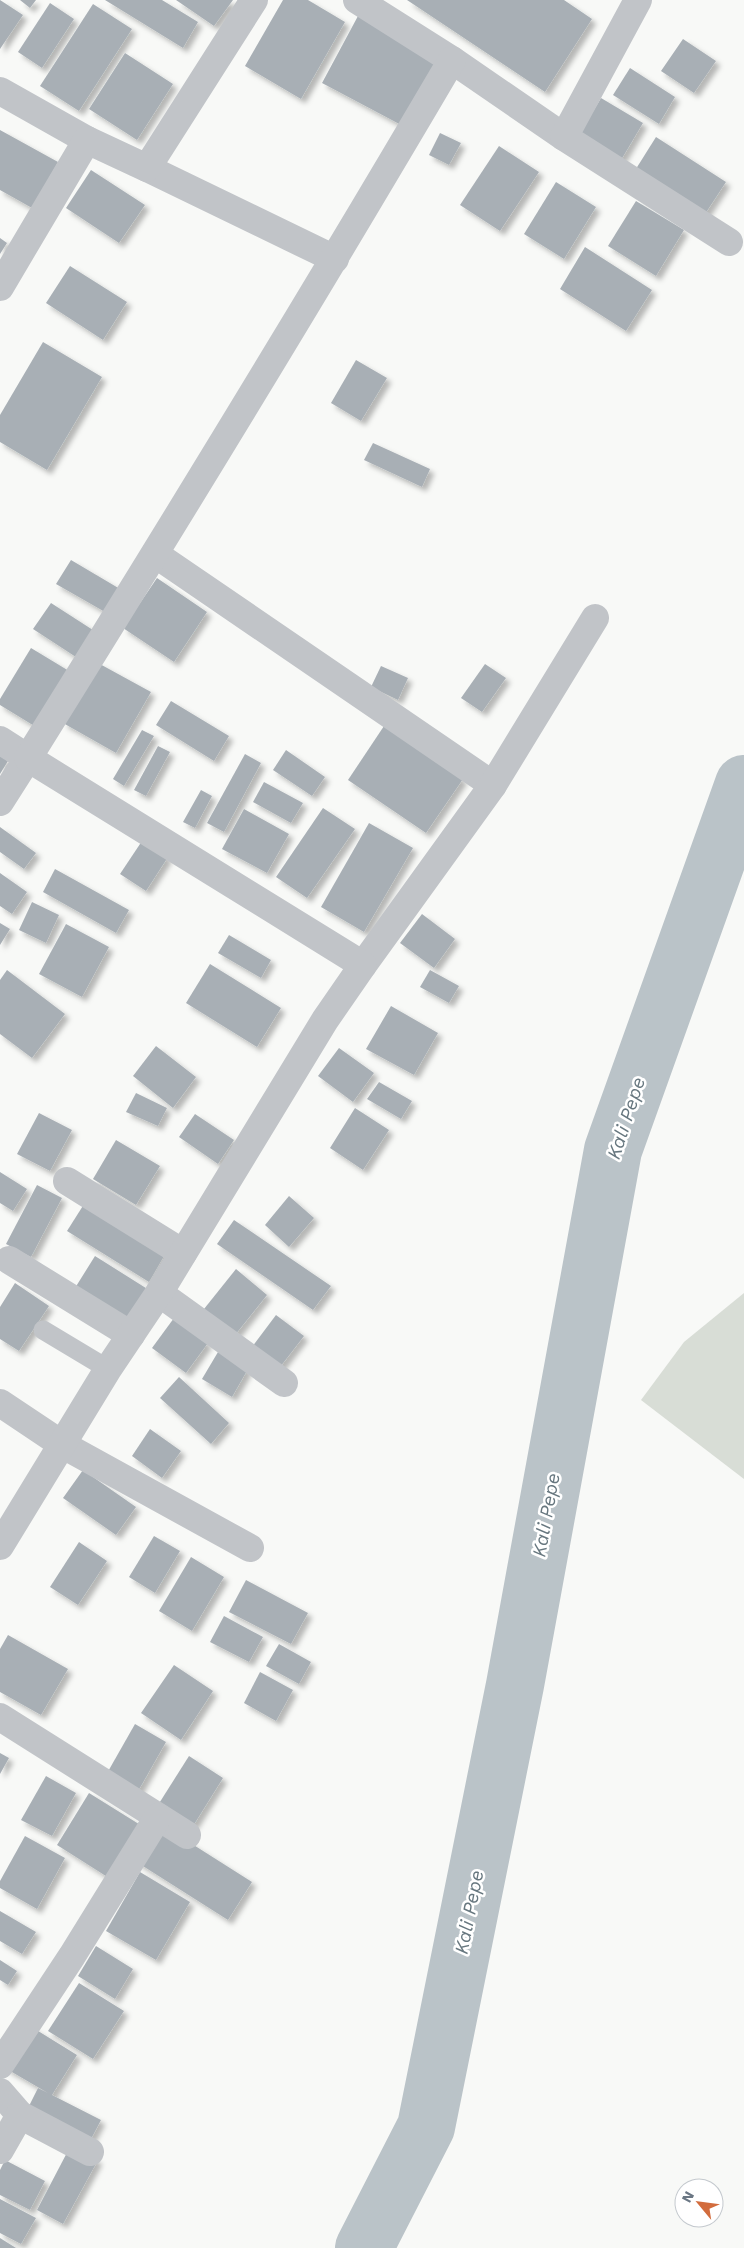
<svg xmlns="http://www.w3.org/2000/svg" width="744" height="2248" font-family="'Work Sans',sans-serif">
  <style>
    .green { fill: #d8ddd6 }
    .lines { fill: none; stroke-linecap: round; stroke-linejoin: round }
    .river { stroke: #bac3c8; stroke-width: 58 }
    .building { fill: #a8afb5; filter: url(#shadow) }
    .lane { stroke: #c1c4c8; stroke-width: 19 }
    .street { stroke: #c1c4c8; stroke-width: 28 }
    .labels { text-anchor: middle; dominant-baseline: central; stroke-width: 5; stroke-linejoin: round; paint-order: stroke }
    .water-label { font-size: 19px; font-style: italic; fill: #67777f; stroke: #fff }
  </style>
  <defs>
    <filter id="shadow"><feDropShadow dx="4.5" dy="4.5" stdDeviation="2.5" flood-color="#0004"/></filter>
  </defs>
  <rect width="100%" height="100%" fill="#f8f9f7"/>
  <polygon class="green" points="744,1293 744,1479 641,1400 684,1342"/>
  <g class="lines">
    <polyline class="river" points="364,2248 426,2127 515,1685 613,1150 744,784"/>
  </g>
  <g class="building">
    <polygon points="0,0 23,15 0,49"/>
    <polygon points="20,0 36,0 30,8"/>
    <polygon points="105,0 162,0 198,22 183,48"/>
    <polygon points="176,0 233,0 214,26"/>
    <polygon points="283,0 308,0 345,22 301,99 245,66"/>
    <polygon points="407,0 564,0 592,19 545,92"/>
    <polygon points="50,3 74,19 42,68 18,52"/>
    <polygon points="93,4 132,29 79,111 40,86"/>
    <polygon points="358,16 440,60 405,127 322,83"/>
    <polygon points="683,39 716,61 694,93 661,71"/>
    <polygon points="125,53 173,84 137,140 89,109"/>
    <polygon points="630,68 675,97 659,124 613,95"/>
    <polygon points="601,98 643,123 621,160 579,135"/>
    <polygon points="0,130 58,162 32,208 0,190"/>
    <polygon points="440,133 461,143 449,165 429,155"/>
    <polygon points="656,137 726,182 703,217 634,172"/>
    <polygon points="499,146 539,172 500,231 460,205"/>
    <polygon points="91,170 145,205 119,243 66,208"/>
    <polygon points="556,182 596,207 564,259 524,234"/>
    <polygon points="636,201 684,230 656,276 608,246"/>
    <polygon points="0,238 7,243 0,254"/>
    <polygon points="585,247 652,290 626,331 560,289"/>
    <polygon points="70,266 127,302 103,340 46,303"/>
    <polygon points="43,342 102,377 47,470 0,442 0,415"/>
    <polygon points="356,360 387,378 361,421 331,403"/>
    <polygon points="373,443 430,469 422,487 364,460"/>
    <polygon points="71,560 120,589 105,612 56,584"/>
    <polygon points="157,578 207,612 174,662 123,628"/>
    <polygon points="51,603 96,632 79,659 33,629"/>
    <polygon points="31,648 69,671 36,727 0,705 0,699"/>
    <polygon points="98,663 151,692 116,753 63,723"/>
    <polygon points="485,664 506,678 482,712 461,698"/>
    <polygon points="381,666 408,678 398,700 371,687"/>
    <polygon points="171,701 229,736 214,761 156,725"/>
    <polygon points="384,726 463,779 426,833 348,780"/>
    <polygon points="142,730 154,736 124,786 113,779"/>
    <polygon points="158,746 170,752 146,796 134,790"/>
    <polygon points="286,750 325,777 312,796 273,770"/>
    <polygon points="245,754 261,763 224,832 207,823"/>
    <polygon points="0,756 8,761 0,774"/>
    <polygon points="264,782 303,803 291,823 253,802"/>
    <polygon points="201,790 212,796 195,828 183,822"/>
    <polygon points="323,808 355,829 307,898 276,877"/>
    <polygon points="244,809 289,834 267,873 222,849"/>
    <polygon points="369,823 413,848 364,932 321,907"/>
    <polygon points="0,827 36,853 24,869 0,852"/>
    <polygon points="142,841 168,857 146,891 120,874"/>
    <polygon points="55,869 129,910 116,933 43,892"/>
    <polygon points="0,873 27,892 12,914 0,906"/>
    <polygon points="32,902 59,915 46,943 19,930"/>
    <polygon points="422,914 455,939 434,968 400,943"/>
    <polygon points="0,923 10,929 0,945"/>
    <polygon points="66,924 109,947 82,997 39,974"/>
    <polygon points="229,935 271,960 261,978 218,953"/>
    <polygon points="210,964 281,1008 257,1047 186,1003"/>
    <polygon points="7,970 65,1014 32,1058 0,1034 0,980"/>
    <polygon points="430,970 459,986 449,1003 420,987"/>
    <polygon points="391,1006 438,1033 414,1075 366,1049"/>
    <polygon points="156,1046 196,1077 173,1108 133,1076"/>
    <polygon points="339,1048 374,1073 353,1102 318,1076"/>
    <polygon points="379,1082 412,1101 401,1119 367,1099"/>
    <polygon points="136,1093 167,1108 158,1126 126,1112"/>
    <polygon points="355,1108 389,1130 363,1170 330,1148"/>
    <polygon points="39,1113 72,1130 50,1171 17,1154"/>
    <polygon points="195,1114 234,1140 218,1164 179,1137"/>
    <polygon points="116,1140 160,1166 136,1205 93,1179"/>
    <polygon points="0,1172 27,1189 13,1211 0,1203"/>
    <polygon points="37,1185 62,1198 31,1257 6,1244"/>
    <polygon points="289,1196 314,1218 289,1247 265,1225"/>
    <polygon points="86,1201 167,1251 149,1282 67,1231"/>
    <polygon points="234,1220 331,1286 313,1310 217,1244"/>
    <polygon points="95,1256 149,1290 130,1322 75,1288"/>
    <polygon points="236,1269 267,1295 235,1335 204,1309"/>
    <polygon points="15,1283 49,1306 19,1351 0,1339 0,1307"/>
    <polygon points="276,1315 304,1336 277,1371 249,1351"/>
    <polygon points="174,1318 208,1343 186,1373 152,1348"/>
    <polygon points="218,1352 248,1369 232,1397 202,1379"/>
    <polygon points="179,1377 229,1423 211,1444 160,1398"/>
    <polygon points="150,1429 181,1451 162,1478 132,1456"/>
    <polygon points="83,1470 136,1507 116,1535 63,1498"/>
    <polygon points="154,1536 180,1551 155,1593 129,1577"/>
    <polygon points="79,1542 107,1561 78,1605 50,1587"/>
    <polygon points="191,1557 224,1577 192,1631 159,1611"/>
    <polygon points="246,1580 308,1613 291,1644 229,1612"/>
    <polygon points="224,1616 263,1637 249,1662 210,1642"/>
    <polygon points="8,1635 68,1669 41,1715 0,1692 0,1649"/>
    <polygon points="279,1644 311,1662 299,1684 266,1666"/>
    <polygon points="174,1665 213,1691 181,1740 141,1713"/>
    <polygon points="260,1672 293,1690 276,1721 244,1703"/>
    <polygon points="135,1724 166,1742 137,1793 106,1775"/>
    <polygon points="0,1753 9,1758 0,1774"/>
    <polygon points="189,1756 223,1778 193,1826 158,1805"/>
    <polygon points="46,1776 76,1793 52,1836 21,1820"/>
    <polygon points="89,1793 142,1826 109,1878 57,1845"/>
    <polygon points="159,1823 252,1882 228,1920 135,1861"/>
    <polygon points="25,1836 65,1858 37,1909 0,1888 0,1881"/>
    <polygon points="140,1872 190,1902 156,1960 106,1931"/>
    <polygon points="0,1911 36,1932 22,1954 0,1941"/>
    <polygon points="96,1946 133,1969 115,1999 78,1976"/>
    <polygon points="0,1960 17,1971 8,1985 0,1980"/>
    <polygon points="79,1983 124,2011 93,2059 48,2031"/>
    <polygon points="30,2026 77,2055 52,2095 101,2120 91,2139 29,2106 38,2088 48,2093 5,2068"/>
    <polygon points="71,2145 98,2160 63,2224 37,2210"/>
    <polygon points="5,2160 45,2181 30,2210 0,2195 0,2170"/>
    <polygon points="0,2199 36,2218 21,2244 0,2233"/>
    <polygon points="0,2238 16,2248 0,2248"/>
  </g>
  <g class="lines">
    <polyline class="lane" points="43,1330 108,1369"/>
    <g class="street">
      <polyline points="357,0 452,60 564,137"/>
      <polyline points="638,0 564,137 729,242"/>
      <polyline points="0,91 87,140"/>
      <polyline points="147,168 335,259"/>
      <polyline points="0,287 87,140 147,168 254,0"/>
      <polyline points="155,554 493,785"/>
      <polyline points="0,740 28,758 0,802"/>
      <polyline points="363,965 493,785 595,618"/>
      <polyline points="67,1181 183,1253"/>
      <polyline points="9,1260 131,1335"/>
      <polyline points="159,1293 284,1383"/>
      <polyline points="0,1403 63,1445 250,1548"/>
      <path d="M0 1546 108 1369 159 1293 325 1020 363 965 28 758C172 527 314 295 452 60"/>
      <polyline points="0,1717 187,1835"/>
      <polyline points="0,2065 72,1956 158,1817"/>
      <polyline points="0,2092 20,2115 90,2152"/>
      <polyline points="0,2150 20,2115"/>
    </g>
  </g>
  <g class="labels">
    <g class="water-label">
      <text transform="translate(626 1118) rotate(-72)">Kali Pepe</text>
      <text transform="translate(546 1515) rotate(-80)">Kali Pepe</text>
      <text transform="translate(469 1912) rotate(-79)">Kali Pepe</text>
    </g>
  </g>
  <g transform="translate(699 2203) rotate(299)"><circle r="24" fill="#ffffff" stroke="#c4c9ce"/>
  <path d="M0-4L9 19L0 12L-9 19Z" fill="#d26c3d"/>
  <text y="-8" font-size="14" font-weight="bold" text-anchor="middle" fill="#6b7784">N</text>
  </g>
</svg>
